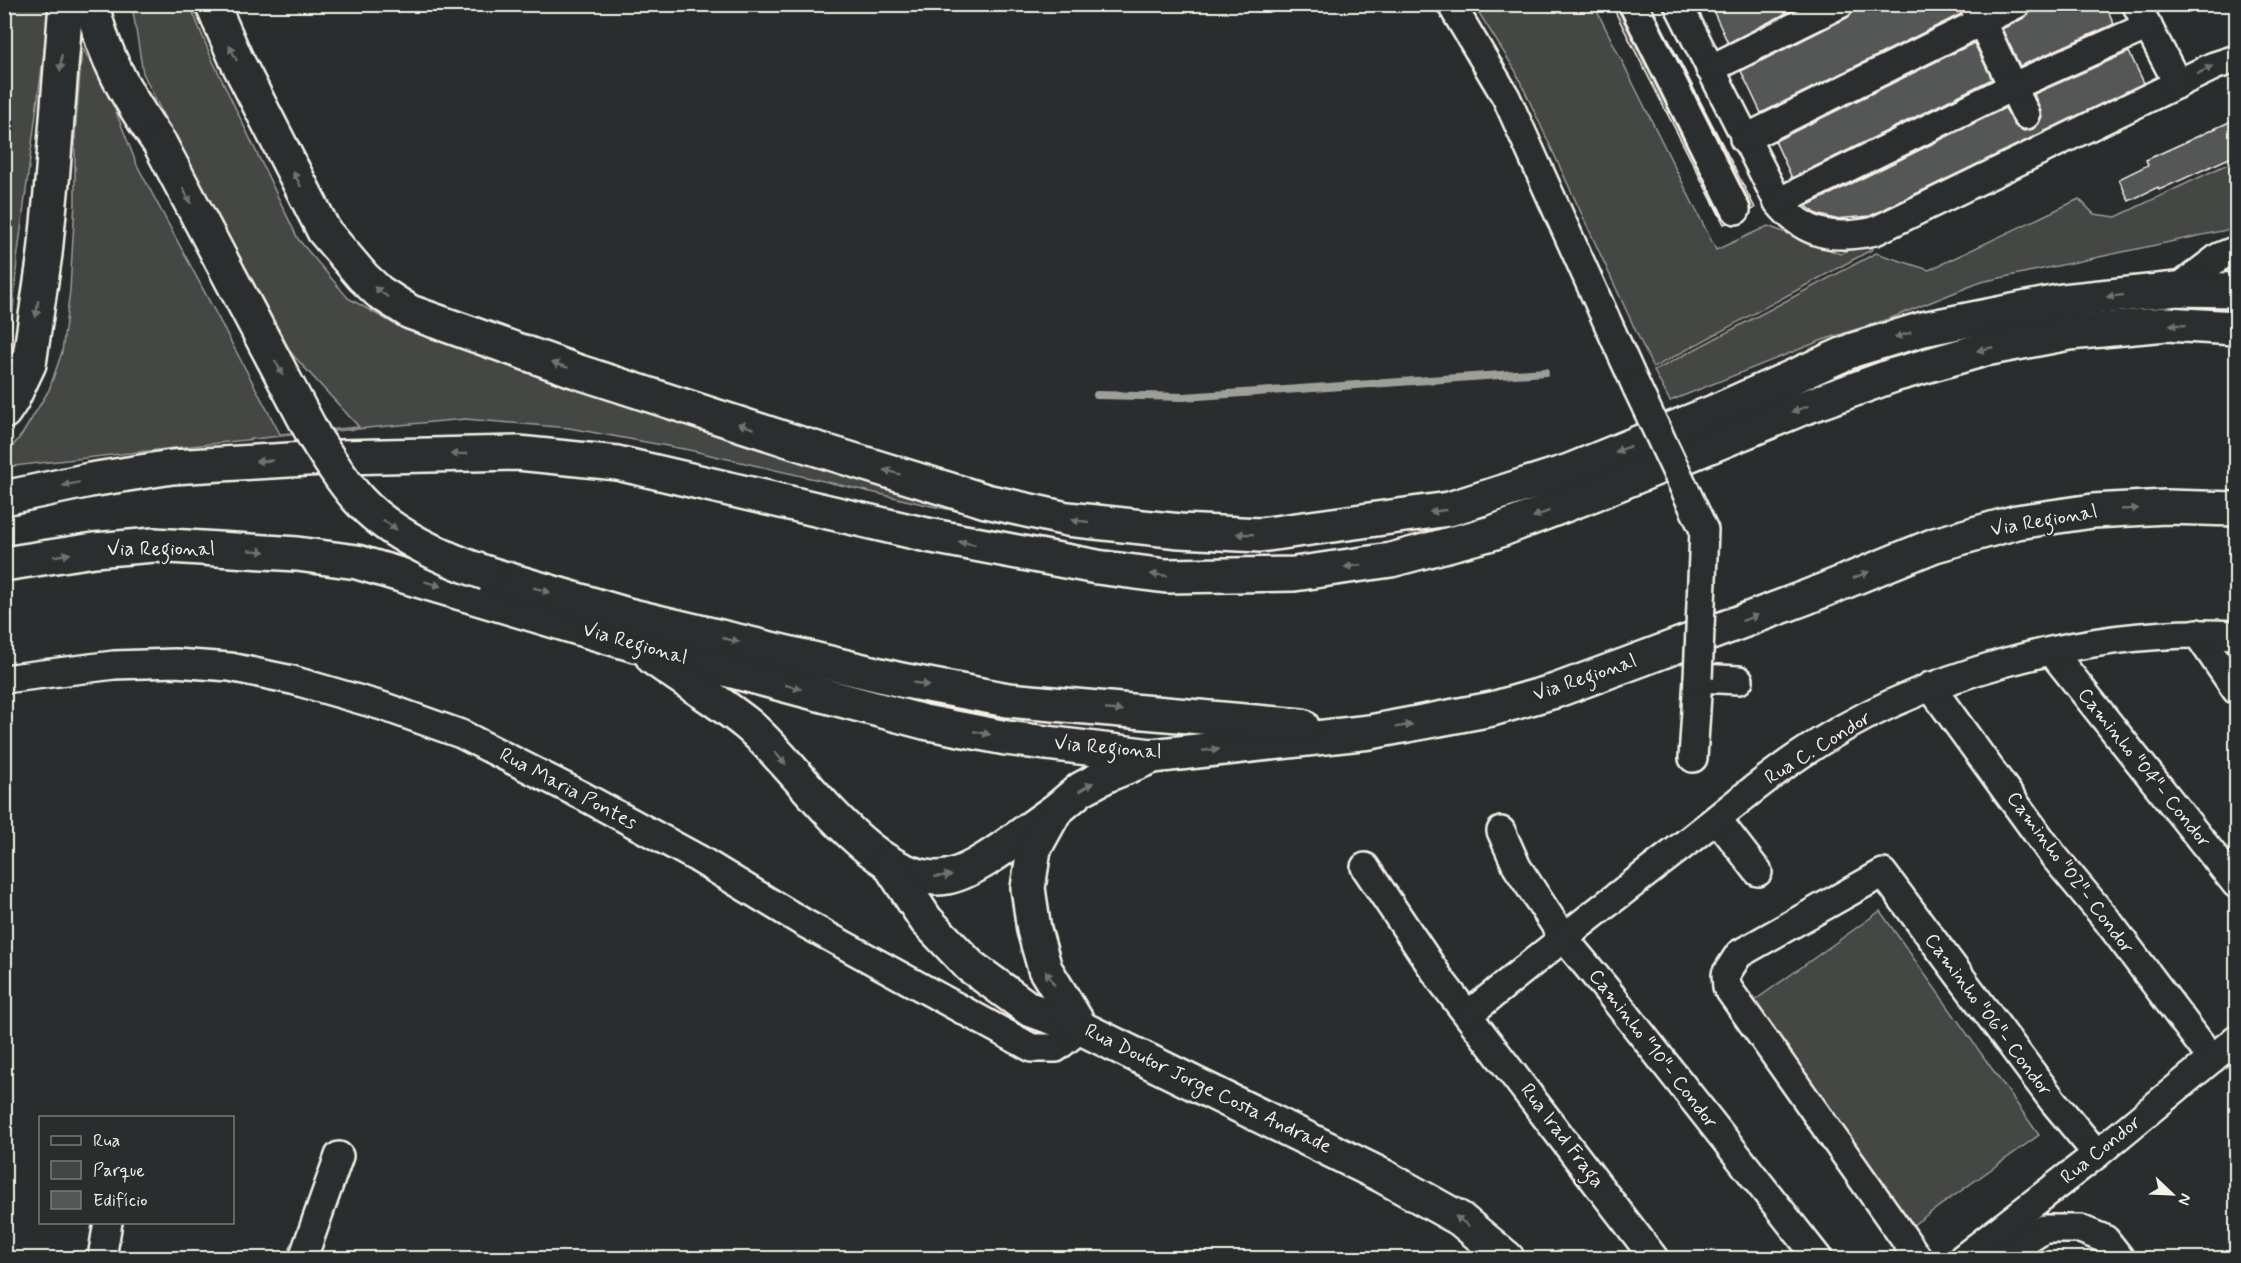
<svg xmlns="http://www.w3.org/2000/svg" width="2241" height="1263" font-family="Mynerve,sans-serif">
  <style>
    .green { fill: #444645; stroke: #9c9c96; stroke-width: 1.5 }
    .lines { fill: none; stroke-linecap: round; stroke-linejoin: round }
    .stream { stroke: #9f9f9a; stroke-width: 8 }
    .building { fill: #555756; stroke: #f4f1e8; stroke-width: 1.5 }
    .minor-casing { stroke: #f4f1e8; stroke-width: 32 }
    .major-casing { stroke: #f4f1e8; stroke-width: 38 }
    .minor { stroke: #2a2d2e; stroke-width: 27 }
    .major { stroke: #2a2d2e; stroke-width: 33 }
    .minor-bridge-casing { stroke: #f4f1e8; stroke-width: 32; stroke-linecap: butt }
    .major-bridge-casing { stroke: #f4f1e8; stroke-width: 38; stroke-linecap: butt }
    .minor-bridge { stroke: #2a2d2e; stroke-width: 27 }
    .major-bridge { stroke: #2a2d2e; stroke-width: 33 }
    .oneway { fill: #71726f }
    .labels { text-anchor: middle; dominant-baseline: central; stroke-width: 4.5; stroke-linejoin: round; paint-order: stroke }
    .street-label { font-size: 20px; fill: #f4f1e8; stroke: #2a2d2e }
  </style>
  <rect width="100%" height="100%" fill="#2a2d2e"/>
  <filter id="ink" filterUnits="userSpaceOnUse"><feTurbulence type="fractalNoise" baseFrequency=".0167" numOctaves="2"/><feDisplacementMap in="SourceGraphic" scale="12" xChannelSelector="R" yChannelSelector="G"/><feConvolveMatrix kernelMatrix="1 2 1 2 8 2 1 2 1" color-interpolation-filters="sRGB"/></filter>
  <g filter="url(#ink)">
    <g class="green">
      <polygon points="5,5 50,5 17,260 12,324 5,361"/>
      <polygon points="132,5 190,5 211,57 298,239 348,298 394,324 574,388 1014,523 927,505 689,450 569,428 465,419 280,436 5,467 5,456 23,433 49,390 62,352 70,290 75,202 75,137 82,47 107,89 137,165 280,434 359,427 292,354 208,198 179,148 143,73"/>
      <polygon points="1474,5 1594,5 1716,250 1768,226 1840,254 1868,241 1873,249 1653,368 1515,70"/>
      <polygon points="2236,160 2236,228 1981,282 1891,318 1820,341 1670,401 1654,371 1876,253 1929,270 2079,199 2094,214 2116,217"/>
      <polygon points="1880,911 2039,1135 1913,1225 1754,1001"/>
    </g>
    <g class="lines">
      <polyline class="stream" points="1097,395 1184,397 1545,372"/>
    </g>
    <g class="building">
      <polygon points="1611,4 1617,4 1619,11 1722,217 1727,223 1724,224"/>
      <polygon points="1710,4 1804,4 1728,43"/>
      <polygon points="1856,4 1958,4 1961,14 1761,113 1741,71 1847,18 1853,12"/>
      <polygon points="2033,4 2105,4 2114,24 2020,66 2002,29 2024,18 2030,12"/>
      <polygon points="1653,9 1755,208 1752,210 1750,203"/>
      <polygon points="1974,43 1992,79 1792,178 1775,141"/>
      <polygon points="2129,52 2144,83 1870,216 1835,219 1817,214 1806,206 2005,108 2017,128 2024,131 2033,129 2039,123 2042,116 2034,94"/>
      <polygon points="2236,119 2236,155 2159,190 2158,187 2129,201 2119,179 2148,165 2146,160"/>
    </g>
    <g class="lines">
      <g class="minor-casing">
        <g id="minor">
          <polyline points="1451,4 1506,97 1637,388"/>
          <polyline points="1633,4 1736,210"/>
          <path d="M1678 4 1778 202C1805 236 1835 240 1875 231L2214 66 2236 59"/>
          <polyline points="2136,4 2178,84"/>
          <polyline points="1974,6 2026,115"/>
          <polyline points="1710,69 1840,4"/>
          <polyline points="1744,139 2017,4"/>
          <polyline points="1778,202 2014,86 2148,26"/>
          <polyline points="2177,289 2219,257 2236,250"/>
          <polyline points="2197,633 2236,690"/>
          <polyline points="2052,652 2236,884"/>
          <polyline points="4,679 114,665 175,663 230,667 292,680 382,706 461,734 583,796 697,858 804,923 1032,1048 1056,1048 1081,1028"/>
          <polyline points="1930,686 2052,854 2107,920 2212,1059"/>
          <polyline points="1693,758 1698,678 1739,680"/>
          <polyline points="1717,819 1758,872"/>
          <polyline points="1501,831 1517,867 1563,937 1607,990 1818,1258"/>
          <polyline points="1365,867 1440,979 1654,1258"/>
          <path d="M1468 1015C1538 957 1610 901 1682 846 1720 817 1757 784 1797 757 1917 674 2091 627 2236 635"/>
          <polyline points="102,1258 108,1222"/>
          <polyline points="303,1258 339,1156"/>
          <polyline points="1918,1258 1727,987 1726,974 1739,954 1883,873 2053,1101 2097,1154"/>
          <polyline points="1963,1258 2097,1154 2236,1039"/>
          <polyline points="2000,1258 2044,1229 2080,1229 2105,1239 2120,1258"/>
        </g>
      </g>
      <g class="major-casing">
        <g id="major">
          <path d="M92 4C103 57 130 101 160 144"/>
          <polyline points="212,4 236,59 324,231 363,277 379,292 410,312 576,371 801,444 986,501 1067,519 1180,531 1260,535 1449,509 1569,471 1716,411 1853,350 1923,329 2063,301 2177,289 2236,290"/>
          <polyline points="4,412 12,400 29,364 45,254 52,182 66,4"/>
          <polyline points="4,498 90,480 172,467 340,457 518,453 617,463 927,535 1097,567 1166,576 1294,574 1391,560 1492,533 1596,493 1800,409 1894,375 1985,349 2069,333 2166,324 2236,328"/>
          <polyline points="4,564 94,550 154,545 297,554 357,562 635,645 924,722 1006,738 1152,756 1370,732 1492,709 1555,691 1631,663 1807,597 1935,545 2017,522 2093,511 2166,507 2236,509"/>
          <polyline points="486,573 628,615 901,680 1008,700 1302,726"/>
          <path d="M653 658C684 680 717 700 746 723 797 764 873 890 947 877 979 871 1026 830 1055 811"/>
          <polyline points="888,862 926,920 970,966 1029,1009 1081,1028 1383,1176 1460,1219 1507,1258"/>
          <polyline points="1081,1028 1045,969 1034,930 1028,888 1034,849 1055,811 1081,789 1107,775 1151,757"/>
        </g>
      </g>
      <use href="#minor" class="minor"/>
      <use href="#major" class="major"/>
      <g class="minor-bridge-casing">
        <polyline id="minor-bridge" points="1637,388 1704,530 1698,678"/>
      </g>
      <g class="major-bridge-casing">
        <path id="major-bridge" d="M160 144 314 436C328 458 341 480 359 500 390 534 444 559 486 573"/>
      </g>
      <use href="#minor-bridge" class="minor-bridge"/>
      <use href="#major-bridge" class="major-bridge"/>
    </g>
    <defs><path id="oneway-solid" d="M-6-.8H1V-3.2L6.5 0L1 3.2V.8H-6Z" transform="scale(1.5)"/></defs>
    <g class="oneway">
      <use href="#oneway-solid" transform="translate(233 53) rotate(-116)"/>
      <use href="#oneway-solid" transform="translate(61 63) rotate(94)"/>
      <use href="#oneway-solid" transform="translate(2205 70) rotate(-27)"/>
      <use href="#oneway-solid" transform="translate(297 179) rotate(-117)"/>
      <use href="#oneway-solid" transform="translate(187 196) rotate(62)"/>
      <use href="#oneway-solid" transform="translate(381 292) rotate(-143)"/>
      <use href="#oneway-solid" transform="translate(2115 296) rotate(174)"/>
      <use href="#oneway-solid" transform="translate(37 309) rotate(98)"/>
      <use href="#oneway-solid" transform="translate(2178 325) rotate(-177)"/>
      <use href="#oneway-solid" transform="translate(1903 335) rotate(163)"/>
      <use href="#oneway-solid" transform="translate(1985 349) rotate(167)"/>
      <use href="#oneway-solid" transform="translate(560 365) rotate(-161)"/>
      <use href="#oneway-solid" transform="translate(279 368) rotate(62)"/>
      <use href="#oneway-solid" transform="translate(1800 409) rotate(159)"/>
      <use href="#oneway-solid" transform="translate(746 426) rotate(-162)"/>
      <use href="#oneway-solid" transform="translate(1623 449) rotate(158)"/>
      <use href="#oneway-solid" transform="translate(459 454) rotate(179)"/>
      <use href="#oneway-solid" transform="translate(264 461) rotate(177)"/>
      <use href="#oneway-solid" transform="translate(892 472) rotate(-163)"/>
      <use href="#oneway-solid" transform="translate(71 484) rotate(168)"/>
      <use href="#oneway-solid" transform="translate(2130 509) rotate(-3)"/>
      <use href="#oneway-solid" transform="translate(1438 511) rotate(172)"/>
      <use href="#oneway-solid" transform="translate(1541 514) rotate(159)"/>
      <use href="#oneway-solid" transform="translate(1080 521) rotate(-174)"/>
      <use href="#oneway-solid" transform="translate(390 525) rotate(36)"/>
      <use href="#oneway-solid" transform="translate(1245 534) rotate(-178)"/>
      <use href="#oneway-solid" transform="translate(967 543) rotate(-169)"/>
      <use href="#oneway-solid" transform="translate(257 551) rotate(4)"/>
      <use href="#oneway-solid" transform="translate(62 555) rotate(-9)"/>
      <use href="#oneway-solid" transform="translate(1353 566) rotate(172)"/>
      <use href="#oneway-solid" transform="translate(1159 575) rotate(-174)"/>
      <use href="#oneway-solid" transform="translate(1861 575) rotate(-22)"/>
      <use href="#oneway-solid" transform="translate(433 584) rotate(17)"/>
      <use href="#oneway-solid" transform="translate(542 590) rotate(16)"/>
      <use href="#oneway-solid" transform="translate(1750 618) rotate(-21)"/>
      <use href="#oneway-solid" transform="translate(731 640) rotate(13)"/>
      <use href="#oneway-solid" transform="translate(921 684) rotate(11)"/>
      <use href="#oneway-solid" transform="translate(793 687) rotate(15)"/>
      <use href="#oneway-solid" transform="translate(1114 710) rotate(5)"/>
      <use href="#oneway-solid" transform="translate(1404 726) rotate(-9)"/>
      <use href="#oneway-solid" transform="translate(982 733) rotate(11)"/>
      <use href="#oneway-solid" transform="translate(1211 750) rotate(-5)"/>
      <use href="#oneway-solid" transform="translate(780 758) rotate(47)"/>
      <use href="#oneway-solid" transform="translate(1086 787) rotate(-32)"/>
      <use href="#oneway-solid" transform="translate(943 876) rotate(-5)"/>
      <use href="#oneway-solid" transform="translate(1050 978) rotate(-121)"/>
      <use href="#oneway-solid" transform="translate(1462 1221) rotate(-144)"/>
    </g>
  </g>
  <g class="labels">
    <g class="street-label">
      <text transform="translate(2044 521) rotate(-10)">Via Regional</text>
      <text x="161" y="549">Via Regional</text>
      <text transform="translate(635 644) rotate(16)">Via Regional</text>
      <text transform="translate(1585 678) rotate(-19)">Via Regional</text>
      <text transform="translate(1108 748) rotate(5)">Via Regional</text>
      <text transform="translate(1818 748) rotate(-32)">Rua C. Condor</text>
      <text transform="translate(2144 768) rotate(51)">Caminho "04"- Condor</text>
      <text transform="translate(568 789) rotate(28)">Rua Maria Pontes</text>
      <text transform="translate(2070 873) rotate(53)">Caminho "02"- Condor</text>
      <text transform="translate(1988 1015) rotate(53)">Caminho "06"- Condor</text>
      <text transform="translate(1653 1049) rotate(52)">Caminho "10"- Condor</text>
      <text transform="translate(1208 1089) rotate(26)">Rua Doutor Jorge Costa Andrade</text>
      <text transform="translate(1562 1136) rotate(53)">Rua Irad Fraga</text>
      <text transform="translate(2101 1150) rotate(-39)">Rua Condor</text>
    </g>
  </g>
  <rect width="2241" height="1263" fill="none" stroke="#2a2d2e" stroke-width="24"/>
  <rect x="12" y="12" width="2217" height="1239" fill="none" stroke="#f4f1e8" stroke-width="2" filter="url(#ink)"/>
  <rect x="39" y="1116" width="195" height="108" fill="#2a2d2e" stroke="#7b7b78" stroke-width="1.5"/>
  <rect x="51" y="1136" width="30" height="9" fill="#2a2d2e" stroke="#7b7b78" stroke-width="1.5"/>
  <text x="93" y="1146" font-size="18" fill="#f4f1e8">Rua</text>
  <rect x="51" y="1161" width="30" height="18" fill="#444645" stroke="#7b7b78" stroke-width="1.5"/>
  <text x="93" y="1176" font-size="18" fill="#f4f1e8">Parque</text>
  <rect x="51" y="1191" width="30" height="18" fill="#555756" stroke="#7b7b78" stroke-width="1.5"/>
  <text x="93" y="1206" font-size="18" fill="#f4f1e8">Edifício</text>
  <g transform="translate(2172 1194) rotate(113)" stroke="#2a2d2e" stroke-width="4.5" paint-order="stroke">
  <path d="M0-4.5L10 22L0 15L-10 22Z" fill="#f4f1e8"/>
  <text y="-9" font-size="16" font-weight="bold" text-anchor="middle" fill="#f4f1e8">N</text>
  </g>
</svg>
